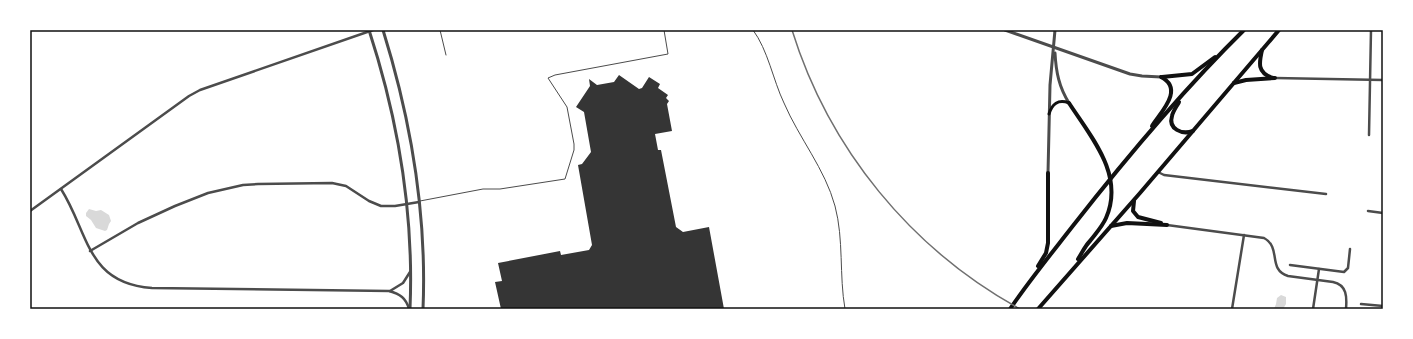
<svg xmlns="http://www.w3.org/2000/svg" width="1413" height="339" font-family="Commissioner,sans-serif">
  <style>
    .water { fill: #d9d9d9 }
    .building { fill: #353535 }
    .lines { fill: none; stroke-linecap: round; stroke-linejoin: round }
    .service { stroke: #4c4c4c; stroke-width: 1 }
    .minor { stroke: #4c4c4c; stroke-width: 2.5 }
    .tertiary { stroke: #4c4c4c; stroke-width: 3 }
    .secondary { stroke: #111; stroke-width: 3 }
    .trunk { stroke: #111; stroke-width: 4 }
    .rail { stroke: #707070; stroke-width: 1.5 }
    .neatline { fill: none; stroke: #111; stroke-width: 1.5 }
  </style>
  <rect width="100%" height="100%" fill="#fff"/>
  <g class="water">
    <polygon points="89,209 96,211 101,210 109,215 111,221 109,224 107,230 105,231 96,228 91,220 86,216 86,213"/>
    <polygon points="1281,295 1286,297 1286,304 1283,309 1274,309 1276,304 1277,298"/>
  </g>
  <polygon class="building" points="619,75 639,89 642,88 649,77 660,84 658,88 668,95 666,98 669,101 667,104 672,131 655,134 658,150 661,150 676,227 683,232 709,227 724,309 501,309 495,282 502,281 498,263 560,251 561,255 589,250 592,245 578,165 582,164 591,152 584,112 576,107 590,86 589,79 597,85 614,82"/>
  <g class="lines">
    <g class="service">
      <polyline points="440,30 446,55"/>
      <path d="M753 30C768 50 773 80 784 103 799 138 825 169 835 206 844 240 839 275 845 309"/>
      <polyline points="420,201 483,189 500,189 565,179 574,150 574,144 567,107 548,78 555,75 668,54 664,30"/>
    </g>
    <g class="minor">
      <polyline points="1275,78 1383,80"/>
      <polyline points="1369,135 1371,30"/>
      <polyline points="1158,172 1164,175 1326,194"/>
      <path d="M61 189C89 233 86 283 152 288L389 291C400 294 406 298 409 309"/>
      <polyline points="30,211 189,96 200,90 373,30"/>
      <polyline points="1368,211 1383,213"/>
      <path d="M1167 225 1264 238C1282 248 1267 269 1288 276L1333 282C1347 285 1347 297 1346 309"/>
      <polyline points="90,251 138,223 175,206 208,193 243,185 258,184 332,183 346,186 369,201 381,206 395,206 419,202"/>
      <polyline points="1290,265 1344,272 1348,268 1350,249"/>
      <polyline points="390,291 403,283 410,272"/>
      <polyline points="1361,304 1383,306"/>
      <polyline points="1232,309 1244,235"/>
      <polyline points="1313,309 1319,269"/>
    </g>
    <g class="tertiary">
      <path d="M369 30C398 119 414 215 410 309"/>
      <path d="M383 30C411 120 427 214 423 309"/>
      <polyline points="1005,30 1130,74 1142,76 1161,77"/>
      <path d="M1055 53C1056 72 1059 87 1069 103"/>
      <polyline points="1048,173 1050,85 1055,30"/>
    </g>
    <path class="secondary" d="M1049 114C1052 104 1058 99 1069 103"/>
    <g class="trunk">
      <path d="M1262 50C1259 63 1257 73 1273 78"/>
      <polyline points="1162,77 1192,74 1215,57"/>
      <polyline points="1234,83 1246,80 1275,78"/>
      <path d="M1179 102C1177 106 1173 111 1172 116 1168 129 1182 135 1193 131"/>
      <path d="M1069 103C1091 137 1125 175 1106 218 1102 227 1096 233 1090 241 1085 246 1082 253 1078 259"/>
      <path d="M1152 126C1160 113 1185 89 1161 77"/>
      <polyline points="1134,201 1133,211 1138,217 1161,223"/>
      <polyline points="1111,226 1127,223 1167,225"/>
      <polyline points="1038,266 1046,253 1048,243 1048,173"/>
      <path d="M1010 309C1029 281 1051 254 1072 227 1126 158 1182 91 1244 30"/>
      <polyline points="1038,309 1140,193 1279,30"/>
    </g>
    <path class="rail" d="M792 30C829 149 911 249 1020 309"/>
  </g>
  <rect width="1413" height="339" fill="none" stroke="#ffffff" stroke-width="62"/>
  <rect x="31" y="31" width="1351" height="277" class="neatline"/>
</svg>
